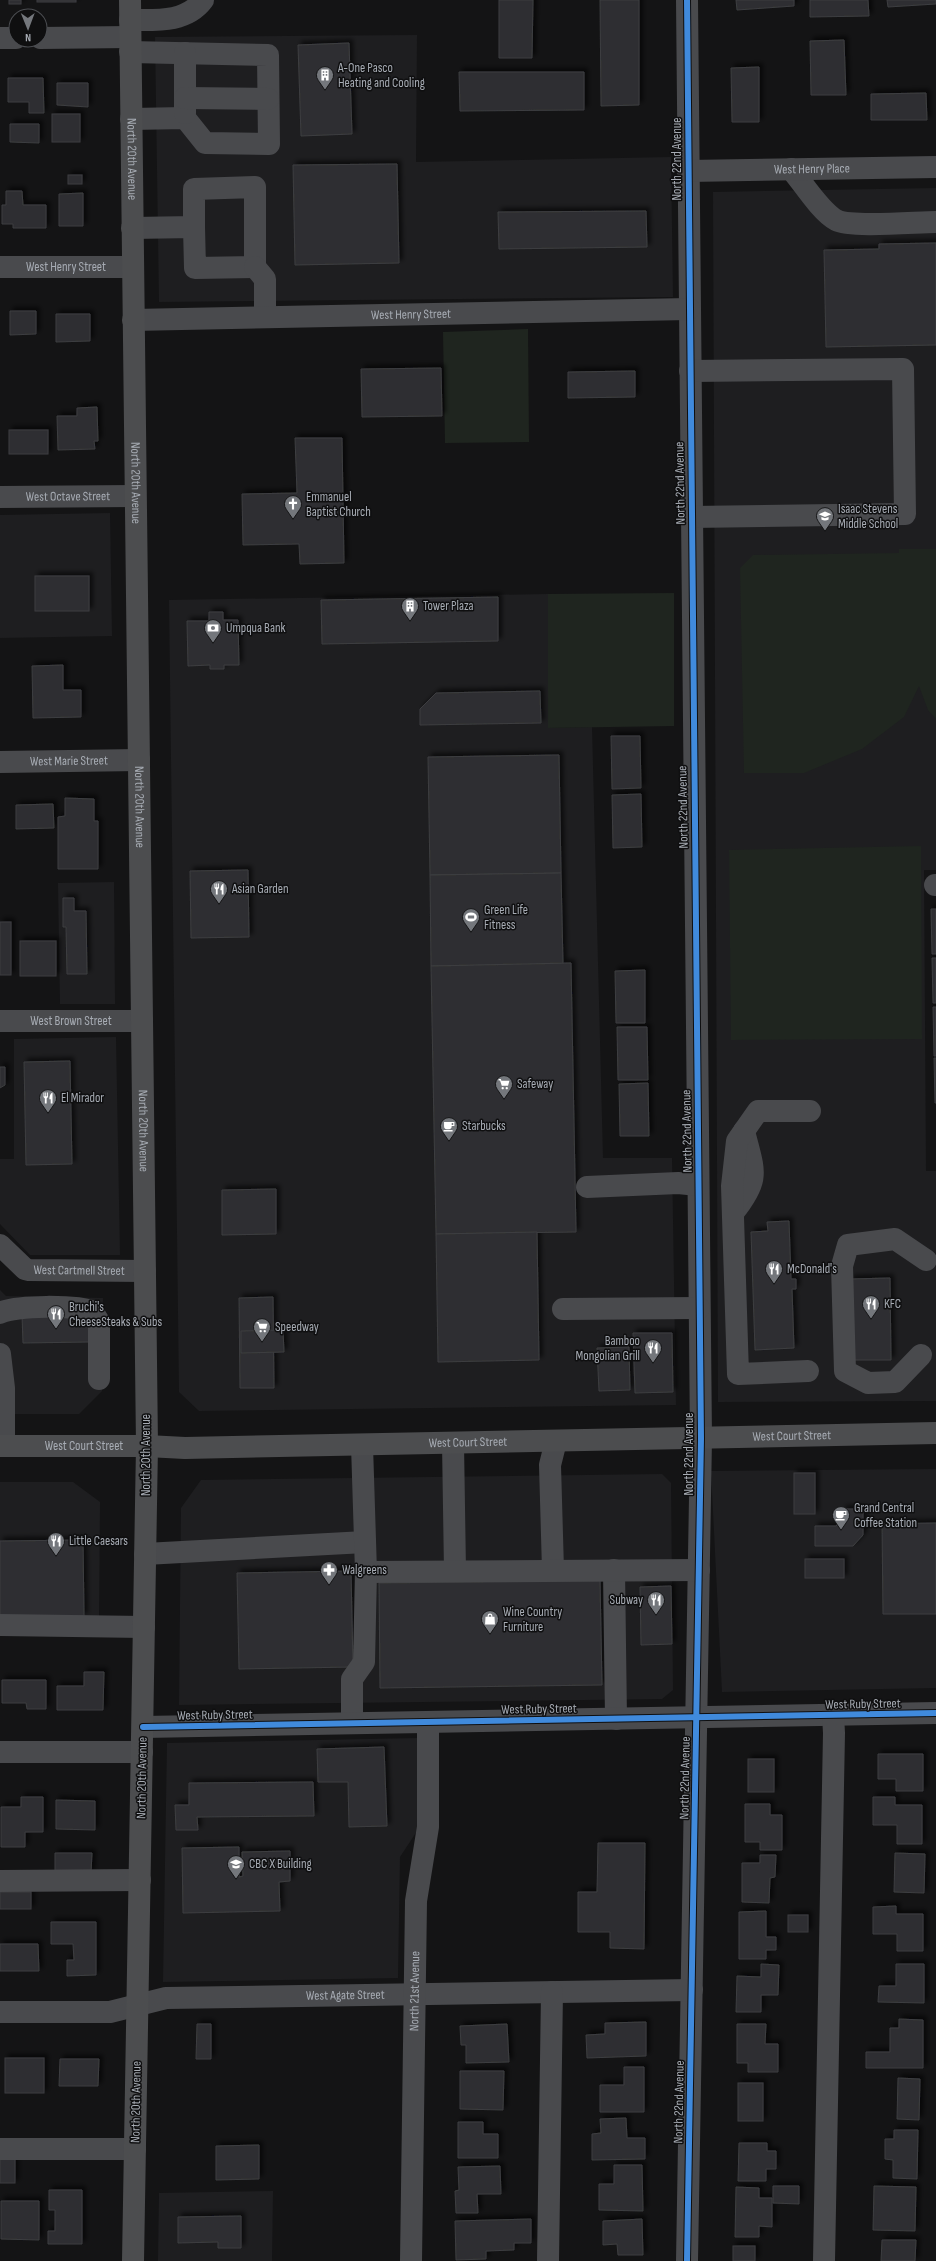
<svg xmlns="http://www.w3.org/2000/svg" width="936" height="2261" font-family="'Sofia Sans Condensed',sans-serif">
  <style>
    .built { fill: #1e1e20 }
    .green { fill: #1f251f }
    .building { fill: #2f2f30; stroke: #3d3e41; filter: url(#shadow) }
    .lines { fill: none; stroke-linecap: round; stroke-linejoin: round }
    .minor { stroke: #494a4d; stroke-width: 22 }
    .major { stroke: #4c4d4f; stroke-width: 22 }
    .cycleway-casing { stroke: #0f0f10; stroke-width: 8 }
    .cycleway { stroke: #408adc; stroke-width: 6 }
    .labels { text-anchor: middle; dominant-baseline: central; stroke-width: 3; stroke-linejoin: round; paint-order: stroke }
    .poi-label { font-size: 13px; fill: #a7acb4; stroke: #0f0f10; text-anchor: start }
    .street-label { font-size: 13px; fill: #a7acb4; stroke: #0f0f10 }
  </style>
  <defs>
    <filter id="shadow"><feDropShadow dx="3.5" dy="-3.5" stdDeviation="2" flood-color="#0009"/></filter>
  </defs>
  <rect width="100%" height="100%" fill="#141415"/>
  <g class="built">
    <polygon points="417,35 416,162 671,157 673,297 159,302 155,37"/>
    <polygon points="936,188 936,870 924,870 926,1171 936,1171 936,1401 718,1402 713,192"/>
    <polygon points="110,513 112,636 0,638 0,515"/>
    <polygon points="548,594 548,728 592,727 603,1158 672,1158 676,1405 199,1411 179,1392 169,600"/>
    <polygon points="114,882 115,1004 60,1004 58,883"/>
    <polygon points="116,1037 120,1255 30,1255 0,1224 0,1159 14,1159 14,1039"/>
    <polygon points="0,1290 6,1296 103,1298 102,1391 79,1414 0,1414"/>
    <polygon points="936,1469 936,1688 722,1692 711,1471"/>
    <polygon points="662,1474 671,1483 673,1690 662,1699 179,1705 181,1508 201,1480"/>
    <polygon points="0,1482 73,1482 100,1502 99,1621 0,1620"/>
    <polygon points="419,1738 419,1828 400,1857 398,1978 163,1982 167,1743"/>
    <polygon points="273,2191 272,2261 158,2261 159,2193"/>
  </g>
  <g class="green">
    <polygon points="528,329 529,442 445,443 443,332"/>
    <polygon points="899,549 936,549 936,719 928,710 919,686 904,717 862,749 804,773 744,773 740,568 753,555 899,553"/>
    <polygon points="674,593 674,726 548,728 548,594"/>
    <polygon points="921,846 922,1039 731,1040 729,850"/>
  </g>
  <g class="building">
    <rect x="9" y="0" width="12" height="4"/>
    <rect x="37" y="0" width="39" height="2"/>
    <polygon points="499,0 533,0 532,58 499,58"/>
    <polygon points="600,0 639,0 639,105 601,106"/>
    <polygon points="736,0 794,0 794,6 737,10"/>
    <polygon points="810,0 868,0 869,16 810,17"/>
    <polygon points="887,0 936,0 936,4 888,7"/>
    <polygon points="844,40 846,95 811,95 810,41"/>
    <polygon points="349,43 352,134 301,136 298,45"/>
    <polygon points="759,67 759,122 732,122 731,68"/>
    <polygon points="459,72 584,72 584,110 460,111"/>
    <polygon points="8,78 43,78 44,113 29,113 29,102 8,102"/>
    <polygon points="57,83 88,83 88,107 57,105"/>
    <polygon points="926,93 927,120 871,120 871,94"/>
    <rect x="52" y="114" width="28" height="28"/>
    <polygon points="10,124 39,124 39,143 10,142"/>
    <polygon points="397,164 399,263 295,265 293,165"/>
    <rect x="68" y="175" width="14" height="9"/>
    <polygon points="6,191 22,191 23,205 46,205 46,228 13,228 13,224 2,224 2,205 6,205"/>
    <polygon points="83,193 83,226 59,226 59,194"/>
    <polygon points="646,211 647,247 499,249 498,212"/>
    <polygon points="936,243 936,345 826,347 824,250 879,249 879,244"/>
    <polygon points="10,311 36,311 36,334 10,335"/>
    <polygon points="56,314 90,314 90,341 56,342"/>
    <polygon points="441,368 442,416 362,417 361,369"/>
    <polygon points="635,371 635,397 568,398 568,372"/>
    <polygon points="97,407 98,441 94,441 95,449 58,450 57,416 77,416 77,408"/>
    <rect x="9" y="430" width="39" height="24"/>
    <polygon points="295,438 342,438 344,563 300,564 299,544 243,545 242,494 297,493"/>
    <rect x="35" y="576" width="54" height="35"/>
    <polygon points="498,597 498,641 322,644 321,600"/>
    <polygon points="209,612 223,612 223,620 238,620 239,665 224,665 224,669 210,669 210,665 188,666 187,621 209,621"/>
    <polygon points="63,665 63,690 81,690 81,717 33,718 32,666"/>
    <polygon points="540,691 541,723 420,725 420,709 436,693"/>
    <polygon points="611,736 640,736 641,788 612,789"/>
    <polygon points="559,755 561,873 430,875 428,757"/>
    <polygon points="641,794 642,847 613,848 612,795"/>
    <polygon points="65,798 94,799 94,821 98,821 98,869 58,869 58,817 65,816"/>
    <polygon points="53,804 54,828 16,829 16,805"/>
    <polygon points="248,870 249,937 191,938 190,871"/>
    <polygon points="561,873 563,964 431,966 430,875"/>
    <polygon points="63,898 74,898 74,911 86,911 87,974 67,974 66,927 63,927"/>
    <polygon points="931,909 936,909 936,954 932,954"/>
    <rect x="0" y="922" width="11" height="53"/>
    <rect x="20" y="941" width="36" height="35"/>
    <polygon points="932,958 936,958 936,1003 933,1003"/>
    <polygon points="571,963 576,1232 436,1234 431,966"/>
    <polygon points="645,970 645,1023 616,1023 615,971"/>
    <polygon points="933,1007 936,1007 936,1056 934,1056"/>
    <polygon points="617,1027 647,1027 648,1080 618,1080"/>
    <polygon points="934,1058 936,1058 936,1103 935,1103"/>
    <polygon points="70,1061 72,1164 26,1165 24,1062"/>
    <polygon points="0,1067 5,1067 5,1085 0,1088"/>
    <polygon points="648,1083 649,1136 620,1136 619,1084"/>
    <polygon points="276,1189 276,1234 222,1235 222,1190"/>
    <polygon points="789,1221 791,1279 796,1279 796,1289 792,1289 794,1348 755,1350 751,1232 768,1231 767,1222"/>
    <polygon points="537,1232 539,1360 438,1362 436,1234"/>
    <polygon points="890,1278 891,1360 851,1360 850,1279"/>
    <polygon points="273,1297 274,1388 240,1388 239,1298"/>
    <polygon points="22,1315 89,1316 89,1342 23,1343"/>
    <polygon points="283,1330 284,1352 241,1353 241,1331"/>
    <polygon points="633,1333 672,1333 673,1392 635,1393"/>
    <polygon points="629,1347 630,1390 599,1391 597,1348"/>
    <rect x="794" y="1473" width="21" height="41"/>
    <polygon points="843,1509 863,1509 863,1535 853,1546 815,1546 815,1526 836,1526 843,1518"/>
    <polygon points="936,1523 936,1614 883,1614 882,1524"/>
    <polygon points="83,1540 84,1616 0,1618 0,1541"/>
    <rect x="805" y="1559" width="39" height="19"/>
    <polygon points="351,1571 353,1667 239,1669 237,1573"/>
    <polygon points="600,1580 602,1685 380,1688 379,1583"/>
    <polygon points="671,1586 672,1644 641,1645 640,1587"/>
    <polygon points="84,1672 104,1672 103,1710 57,1710 57,1686 84,1686"/>
    <polygon points="2,1680 46,1680 46,1709 27,1709 26,1703 2,1703"/>
    <polygon points="384,1747 387,1826 349,1827 348,1782 318,1782 317,1749"/>
    <polygon points="878,1754 923,1754 923,1791 896,1791 896,1779 878,1779"/>
    <rect x="748" y="1759" width="26" height="33"/>
    <polygon points="313,1782 314,1816 197,1817 198,1830 176,1830 175,1805 189,1805 189,1783"/>
    <polygon points="21,1797 43,1797 43,1832 25,1832 25,1847 1,1847 1,1807 21,1807"/>
    <polygon points="873,1797 895,1797 895,1805 922,1805 922,1844 897,1844 897,1825 873,1825"/>
    <polygon points="56,1800 95,1801 95,1830 56,1829"/>
    <polygon points="745,1804 770,1804 770,1815 782,1815 782,1850 760,1850 760,1842 745,1842"/>
    <polygon points="598,1843 645,1843 644,1949 610,1948 610,1932 578,1932 578,1892 597,1892"/>
    <polygon points="239,1847 239,1877 243,1876 242,1852 290,1851 290,1881 279,1882 280,1911 183,1913 182,1848"/>
    <polygon points="55,1853 92,1853 91,1873 55,1872"/>
    <polygon points="895,1853 925,1854 924,1893 894,1892"/>
    <polygon points="760,1855 776,1855 775,1877 770,1878 769,1903 742,1902 742,1863 760,1863"/>
    <rect x="0" y="1892" width="31" height="17"/>
    <polygon points="896,1906 896,1914 923,1914 923,1951 897,1951 897,1934 873,1934 873,1907"/>
    <polygon points="766,1911 766,1937 776,1937 776,1950 766,1950 766,1959 739,1959 739,1912"/>
    <rect x="788" y="1915" width="20" height="17"/>
    <polygon points="51,1922 96,1922 96,1975 67,1976 67,1960 74,1960 73,1944 51,1944"/>
    <polygon points="0,1944 38,1944 39,1971 0,1971"/>
    <polygon points="761,1964 779,1965 778,1995 761,1995 761,2012 736,2012 737,1976 761,1977"/>
    <polygon points="896,1964 924,1964 924,2003 878,2002 879,1986 896,1986"/>
    <polygon points="899,2019 923,2020 923,2068 866,2068 866,2052 890,2052 890,2028 899,2028"/>
    <polygon points="646,2022 646,2056 587,2058 586,2035 605,2034 605,2023"/>
    <polygon points="197,2024 211,2024 211,2059 196,2059"/>
    <polygon points="507,2024 509,2062 466,2063 466,2045 461,2045 460,2026"/>
    <polygon points="737,2024 766,2024 765,2044 778,2044 778,2072 748,2072 748,2063 737,2063"/>
    <rect x="5" y="2058" width="39" height="35"/>
    <polygon points="60,2059 99,2059 98,2086 59,2086"/>
    <polygon points="624,2067 644,2067 644,2112 600,2112 600,2085 624,2085"/>
    <polygon points="460,2071 504,2071 503,2110 460,2109"/>
    <polygon points="898,2078 920,2079 919,2120 897,2119"/>
    <rect x="738" y="2083" width="25" height="38"/>
    <polygon points="626,2118 627,2138 645,2138 645,2159 592,2160 592,2134 601,2133 600,2119"/>
    <polygon points="458,2122 483,2122 483,2134 498,2134 498,2158 458,2158"/>
    <polygon points="894,2130 918,2130 917,2179 893,2178 893,2160 885,2159 885,2139 894,2139"/>
    <polygon points="739,2143 767,2143 767,2151 776,2151 776,2169 766,2169 766,2181 738,2181"/>
    <polygon points="259,2145 259,2179 216,2180 216,2146"/>
    <rect x="0" y="2159" width="15" height="24"/>
    <polygon points="614,2165 642,2165 643,2211 599,2210 599,2184 614,2184"/>
    <polygon points="500,2166 501,2194 477,2194 478,2213 456,2213 455,2191 459,2190 458,2167"/>
    <polygon points="773,2186 799,2186 799,2204 773,2203"/>
    <polygon points="874,2186 916,2187 915,2231 873,2230"/>
    <polygon points="736,2187 759,2188 759,2198 772,2198 772,2227 759,2226 759,2237 735,2237"/>
    <polygon points="49,2190 82,2190 82,2244 48,2244 48,2231 55,2231 55,2210 49,2210"/>
    <polygon points="1,2201 39,2201 39,2240 1,2239"/>
    <polygon points="241,2216 241,2248 218,2248 218,2242 178,2243 178,2217"/>
    <polygon points="531,2219 531,2243 514,2243 514,2250 486,2251 486,2259 456,2260 455,2221"/>
    <polygon points="642,2219 643,2255 618,2255 617,2244 603,2245 603,2221"/>
    <polygon points="882,2240 916,2240 915,2261 881,2261"/>
    <rect x="733" y="2246" width="22" height="15"/>
  </g>
  <g class="lines">
    <g class="minor">
      <polyline points="687,0 701,1438 687,2261"/>
      <path d="M130 20C155 20 186 23 203 0"/>
      <polyline points="0,38 16,38"/>
      <polyline points="40,38 130,37"/>
      <polyline points="130,52 268,55 269,144 205,143 185,118 131,119"/>
      <polyline points="185,53 185,113"/>
      <polyline points="185,98 268,99"/>
      <path d="M791 169C803 183 820 211 836 220 851 228 916 222 936 222"/>
      <path id="s1" d="M688 171 936 167"/>
      <polyline points="132,228 194,227 195,268 255,267 255,187 194,189 194,227"/>
      <path id="s2" d="M0 267H132"/>
      <polyline points="255,267 265,279 265,317"/>
      <path id="s3" d="M133 320 689 309"/>
      <polyline points="690,371 903,369 905,514 691,517"/>
      <path id="s4" d="M0 497 135 496"/>
      <path id="s5" d="M0 762 139 760"/>
      <polyline points="935,885 936,885"/>
      <path id="s6" d="M0 1021H142"/>
      <polyline points="587,1187 678,1183 698,1185"/>
      <path d="M733 1213C761 1178 754 1172 744 1131"/>
      <path id="s7" d="M0 1245 25 1269 29 1270 145 1271"/>
      <polyline points="563,1309 699,1308"/>
      <path d="M0 1313C14 1305 79 1305 93 1312L99 1322V1379"/>
      <polyline points="0,1354 4,1388 4,1446"/>
      <polyline points="921,1355 895,1382 868,1383 845,1371 842,1266 848,1245 895,1239 926,1260"/>
      <polyline points="808,1371 738,1374 732,1186 737,1141 758,1111 810,1111"/>
      <polyline points="453,1443 455,1571"/>
      <polyline points="145,1554 365,1542"/>
      <polyline points="553,1570 550,1465 556,1441"/>
      <polyline points="614,1570 616,1719"/>
      <polyline points="366,1572 699,1570"/>
      <polyline points="0,1625 144,1627"/>
      <polyline points="352,1723 352,1679 364,1662 366,1572 362,1445"/>
      <polyline points="143,1727 936,1713"/>
      <polyline points="0,1752 142,1752"/>
      <polyline points="0,1881 140,1880"/>
      <path id="s8" d="M0 2012H110L166 1998 692 1990"/>
      <polyline points="0,2149 135,2149"/>
      <path id="s9" d="M411 2261 416 1901 428 1827V1722"/>
      <polyline points="548,2261 552,1992"/>
      <polyline points="824,2261 834,1733 833,1715"/>
    </g>
    <g class="major">
      <path id="s10" d="M130 0 147 1446 133 2261"/>
      <path id="s11" d="M0 1446H147L185 1448 936 1433"/>
    </g>
    <g class="cycleway-casing">
      <g id="cycleway">
        <polyline points="687,0 701,1438 687,2261"/>
        <polyline points="143,1727 936,1713"/>
      </g>
    </g>
    <use href="#cycleway" class="cycleway"/>
  </g>
  <defs>
    <g id="building-pin" transform="scale(0.9)"><path d="M0 17L-7.5 6A9.5 9.5 0 1 1 7.5 6Z" fill="#74777c" stroke="#0f0f10"/><path d="M-4-6H4V6H1V3H-1V6H-4ZM-2.5-4.3h1.7v1.8h-1.7ZM.8-4.3h1.7v1.8H.8ZM-2.5-1h1.7V.8h-1.7ZM.8-1h1.7V.8H.8Z" fill="#fff"/></g>
    <g id="church-pin" transform="scale(0.9)"><path d="M0 17L-7.5 6A9.5 9.5 0 1 1 7.5 6Z" fill="#74777c" stroke="#0f0f10"/><path d="M-1.2-6h2.4v3.5h3.3v2.4h-3.3V6h-2.4V-.1h-3.3v-2.4h3.3Z" fill="#fff"/></g>
    <g id="school-pin" transform="scale(0.9)"><path d="M0 17L-7.5 6A9.5 9.5 0 1 1 7.5 6Z" fill="#74777c" stroke="#0f0f10"/><path d="M0-5L7-2L0 1L-7-2ZM-4 1L0 2.5L4 1V4Q0 6-4 4Z" fill="#fff"/></g>
    <g id="bank-pin" transform="scale(0.9)"><path d="M0 17L-7.5 6A9.5 9.5 0 1 1 7.5 6Z" fill="#74777c" stroke="#0f0f10"/><path d="M-6-4H6V4H-6ZM0-2.3a2.3 2.3 0 1 0 0 4.6a2.3 2.3 0 1 0 0-4.6Z" fill="#fff"/></g>
    <g id="restaurant-pin" transform="scale(0.9)"><path d="M0 17L-7.5 6A9.5 9.5 0 1 1 7.5 6Z" fill="#74777c" stroke="#0f0f10"/><path d="M-5-6h1v4h1v-4h1v4h1v-4h1v5L-1.5 .5V6h-2V.5L-5-1ZM5-6V6H3V1.5H1.5Q1.5-4 5-6Z" fill="#fff"/></g>
    <g id="stadium-pin" transform="scale(0.9)"><path d="M0 17L-7.5 6A9.5 9.5 0 1 1 7.5 6Z" fill="#74777c" stroke="#0f0f10"/><path d="M0-5a6.5 5 0 1 0 0 10a6.5 5 0 1 0 0-10ZM-3.5-1.8h7v3.6h-7Z" fill="#fff"/></g>
    <g id="supermarket-pin" transform="scale(0.9)"><path d="M0 17L-7.5 6A9.5 9.5 0 1 1 7.5 6Z" fill="#74777c" stroke="#0f0f10"/><path d="M-6-5.5h2.5l.6 2H6L4.5 2H-2.5L-4.4-4H-6ZM-1.5 3.2a1.3 1.3 0 1 0 .1 0ZM3 3.2a1.3 1.3 0 1 0 .1 0Z" fill="#fff"/></g>
    <g id="cafe-pin" transform="scale(0.9)"><path d="M0 17L-7.5 6A9.5 9.5 0 1 1 7.5 6Z" fill="#74777c" stroke="#0f0f10"/><path d="M-5.5-4.5H6V0H3Q3 3.5 0 3.5H-2.5Q-5.5 3.5-5.5 0ZM3-3.2v2h1.7v-2ZM-6 4.5H4V6H-6Z" fill="#fff"/></g>
    <g id="pharmacy-pin" transform="scale(0.9)"><path d="M0 17L-7.5 6A9.5 9.5 0 1 1 7.5 6Z" fill="#74777c" stroke="#0f0f10"/><path d="M-2-6h4v4h4v4h-4v4h-4v-4h-4v-4h4Z" fill="#fff"/></g>
    <g id="shop-pin" transform="scale(0.9)"><path d="M0 17L-7.5 6A9.5 9.5 0 1 1 7.5 6Z" fill="#74777c" stroke="#0f0f10"/><path d="M-5-2.5h2.3a2.7 3.5 0 0 1 5.4 0H5L5.5 6h-11ZM-1.5-2.5h3a1.5 2.3 0 0 0-3 0Z" fill="#fff"/></g>
    <g id="university-pin" transform="scale(0.9)"><path d="M0 17L-7.5 6A9.5 9.5 0 1 1 7.5 6Z" fill="#74777c" stroke="#0f0f10"/><path d="M0-5L7-2L0 1L-7-2ZM-4 1L0 2.5L4 1V4Q0 6-4 4Z" fill="#fff"/></g>
  </defs>
  <g fill-rule="evenodd">
    <use href="#building-pin" x="325" y="75"/>
    <use href="#church-pin" x="293" y="504"/>
    <use href="#school-pin" x="825" y="516"/>
    <use href="#building-pin" x="410" y="606"/>
    <use href="#bank-pin" x="213" y="628"/>
    <use href="#restaurant-pin" x="219" y="889"/>
    <use href="#stadium-pin" x="471" y="917"/>
    <use href="#supermarket-pin" x="504" y="1084"/>
    <use href="#restaurant-pin" x="48" y="1098"/>
    <use href="#cafe-pin" x="449" y="1126"/>
    <use href="#restaurant-pin" x="774" y="1269"/>
    <use href="#restaurant-pin" x="871" y="1304"/>
    <use href="#restaurant-pin" x="56" y="1314"/>
    <use href="#supermarket-pin" x="262" y="1327"/>
    <use href="#restaurant-pin" x="653" y="1348"/>
    <use href="#cafe-pin" x="841" y="1515"/>
    <use href="#restaurant-pin" x="56" y="1541"/>
    <use href="#pharmacy-pin" x="329" y="1570"/>
    <use href="#restaurant-pin" x="656" y="1600"/>
    <use href="#shop-pin" x="490" y="1619"/>
    <use href="#university-pin" x="236" y="1864"/>
  </g>
  <g class="labels">
    <g class="poi-label">
      <text x="338" y="68">A-One Pasco<tspan x="338" dy="15">Heating and Cooling</tspan></text>
      <text x="306" y="497">Emmanuel<tspan x="306" dy="15">Baptist Church</tspan></text>
      <text x="838" y="509">Isaac Stevens<tspan x="838" dy="15">Middle School</tspan></text>
      <text x="423" y="606">Tower Plaza</text>
      <text x="226" y="628">Umpqua Bank</text>
      <text x="232" y="889">Asian Garden</text>
      <text x="484" y="910">Green Life<tspan x="484" dy="15">Fitness</tspan></text>
      <text x="517" y="1084">Safeway</text>
      <text x="61" y="1098">El Mirador</text>
      <text x="462" y="1126">Starbucks</text>
      <text x="787" y="1269">McDonald's</text>
      <text x="884" y="1304">KFC</text>
      <text x="69" y="1307">Bruchi's<tspan x="69" dy="15">CheeseSteaks &amp; Subs</tspan></text>
      <text x="275" y="1327">Speedway</text>
      <text x="640" y="1341" text-anchor="end">Bamboo<tspan x="640" dy="15">Mongolian Grill</tspan></text>
      <text x="854" y="1508">Grand Central<tspan x="854" dy="15">Coffee Station</tspan></text>
      <text x="69" y="1541">Little Caesars</text>
      <text x="342" y="1570">Walgreens</text>
      <text x="643" y="1600" text-anchor="end">Subway</text>
      <text x="503" y="1612">Wine Country<tspan x="503" dy="15">Furniture</tspan></text>
      <text x="249" y="1864">CBC X Building</text>
    </g>
    <g class="street-label">
      <text stroke="none"><textPath href="#s10" startOffset="159">North 20th Avenue</textPath></text>
      <text transform="translate(677 159) rotate(-90)">North 22nd Avenue</text>
      <text stroke="none"><textPath href="#s1" startOffset="124">West Henry Place</textPath></text>
      <text stroke="none"><textPath href="#s2" startOffset="66">West Henry Street</textPath></text>
      <text stroke="none"><textPath href="#s3" startOffset="278">West Henry Street</textPath></text>
      <text stroke="none"><textPath href="#s10" startOffset="483">North 20th Avenue</textPath></text>
      <text transform="translate(680 483) rotate(-91)">North 22nd Avenue</text>
      <text stroke="none"><textPath href="#s4" startOffset="68">West Octave Street</textPath></text>
      <text stroke="none"><textPath href="#s5" startOffset="69">West Marie Street</textPath></text>
      <text stroke="none"><textPath href="#s10" startOffset="807">North 20th Avenue</textPath></text>
      <text transform="translate(683 807) rotate(-91)">North 22nd Avenue</text>
      <text stroke="none"><textPath href="#s6" startOffset="71">West Brown Street</textPath></text>
      <text stroke="none"><textPath href="#s10" startOffset="1131">North 20th Avenue</textPath></text>
      <text transform="translate(687 1131) rotate(-91)">North 22nd Avenue</text>
      <text stroke="none"><textPath href="#s7" startOffset="89">West Cartmell Street</textPath></text>
      <text stroke="none"><textPath href="#s11" startOffset="792">West Court Street</textPath></text>
      <text stroke="none"><textPath href="#s11" startOffset="468">West Court Street</textPath></text>
      <text stroke="none"><textPath href="#s11" startOffset="84">West Court Street</textPath></text>
      <text transform="translate(689 1454) rotate(-90)">North 22nd Avenue</text>
      <text transform="translate(146 1455) rotate(-90)">North 20th Avenue</text>
      <text transform="translate(863 1704) rotate(-1)">West Ruby Street</text>
      <text transform="translate(539 1709) rotate(-1)">West Ruby Street</text>
      <text transform="translate(215 1715) rotate(-1)">West Ruby Street</text>
      <text transform="translate(142 1778) rotate(-89)">North 20th Avenue</text>
      <text transform="translate(685 1778) rotate(-89)">North 22nd Avenue</text>
      <text stroke="none"><textPath href="#s9" startOffset="270">North 21st Avenue</textPath></text>
      <text stroke="none"><textPath href="#s8" startOffset="347">West Agate Street</textPath></text>
      <text transform="translate(136 2102) rotate(-89)">North 20th Avenue</text>
      <text transform="translate(679 2102) rotate(-89)">North 22nd Avenue</text>
    </g>
  </g>
  <g transform="translate(28 28) rotate(179)"><circle r="19" fill="#0f0f10" stroke="#4c4e52"/>
  <path d="M0-3L7 15L0 10L-7 15Z" fill="#74777c"/>
  <text y="-6" font-size="11" font-weight="bold" text-anchor="middle" fill="#a7acb4">N</text>
  </g>
</svg>
